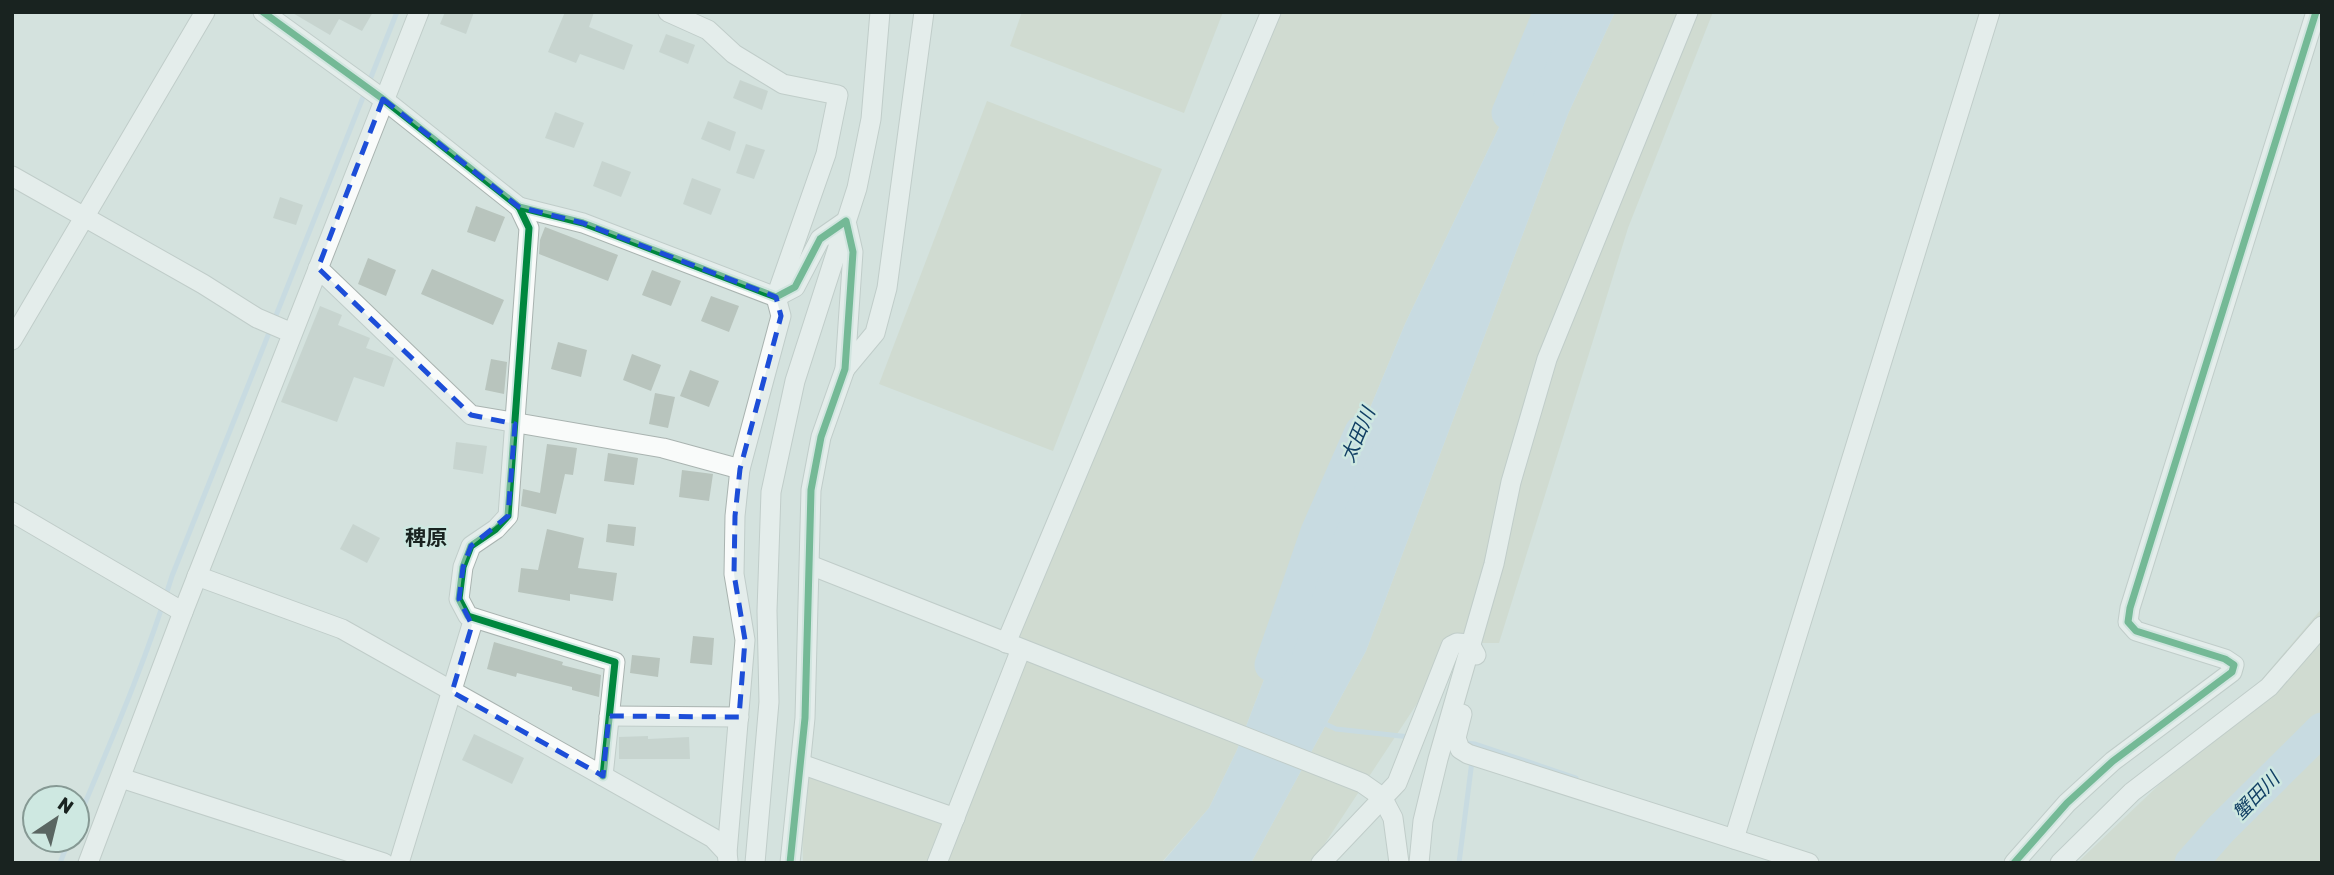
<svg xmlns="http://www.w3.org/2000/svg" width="2334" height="875" font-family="Rubik,'Noto Sans JP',sans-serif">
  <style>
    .green { fill: #ccd3c0 }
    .water { fill: #bad3e5 }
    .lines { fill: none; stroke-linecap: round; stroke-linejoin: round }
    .stream { stroke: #bad3e5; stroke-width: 5 }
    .river { stroke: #bad3e5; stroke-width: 33 }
    .building { fill: #b8c4bd }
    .minor-casing { stroke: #a9b3b0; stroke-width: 21 }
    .minor { stroke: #f9fbfa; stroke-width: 19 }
    .cycleway-casing { stroke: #cee8e1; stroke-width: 11 }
    .cycleway { stroke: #00873e; stroke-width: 7 }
    .marked { fill: none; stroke: #1d4ed8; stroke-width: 5; stroke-dasharray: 14 9; stroke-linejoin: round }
    .labels { text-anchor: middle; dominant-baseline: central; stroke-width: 5; stroke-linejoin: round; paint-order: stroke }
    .water-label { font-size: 19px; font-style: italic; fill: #113f64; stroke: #cee8e1 }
    .quarter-label { font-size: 21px; font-weight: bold; fill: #192320; stroke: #cee8e1 }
  </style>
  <rect width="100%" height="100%" fill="#d4e2de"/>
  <g class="green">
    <polygon points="1022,12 1223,12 1184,113 1010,46"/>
    <polygon points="1268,12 1554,12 1405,324 1343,473 1237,750 1209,808 1161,863 803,863 801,764 951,817 1096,429"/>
    <polygon points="1615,12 1713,12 1628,228 1499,643 1457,643 1312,863 1251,863 1366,651 1568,114"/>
    <polygon points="987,101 1162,169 1053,451 879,384"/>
    <polygon points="2322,608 2322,863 2077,863 2230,717"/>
  </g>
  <polygon class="water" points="1554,12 1615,12 1568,114 1366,651 1251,863 1162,863 1209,808 1237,750 1343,473 1405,324"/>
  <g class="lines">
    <g class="stream">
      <polyline points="1321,722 1336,729 1410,737"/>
      <polyline points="1465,743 1475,744 1576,778"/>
      <path d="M77 822C111 741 146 661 172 576L397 12"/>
      <polyline points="60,863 69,840"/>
      <polyline points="1459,863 1472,761"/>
    </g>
    <g class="river">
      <polyline points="1508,113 1550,12"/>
      <polyline points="1271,665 1317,532 1361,432"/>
      <polyline points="2191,863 2221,829 2322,729"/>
    </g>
  </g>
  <g class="building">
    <polygon points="291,12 373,12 362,31 339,19 330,35"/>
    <polygon points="445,12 474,12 466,34 440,24"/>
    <polygon points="565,12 594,12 589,27 633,45 624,70 580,54 576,63 548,52"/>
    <polygon points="666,34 695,45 688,64 659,52"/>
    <polygon points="740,80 768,91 762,110 733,98"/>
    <polygon points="555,112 584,123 574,148 545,138"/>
    <polygon points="708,121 736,132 730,151 701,139"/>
    <polygon points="746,144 765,150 754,179 736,173"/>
    <polygon points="602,161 631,172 621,197 593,186"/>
    <polygon points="692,178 721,189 711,215 683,204"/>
    <polygon points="280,197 303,205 296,225 273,218"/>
    <polygon points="476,206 505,217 495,242 467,232"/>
    <polygon points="545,227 618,255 608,281 539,254 540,240"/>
    <polygon points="368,258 396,270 386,296 358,284"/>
    <polygon points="432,269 504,300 493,325 421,294"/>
    <polygon points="652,270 681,281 671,306 642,295"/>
    <polygon points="711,296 739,306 729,332 701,321"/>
    <polygon points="320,306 342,315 338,325 370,338 366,348 394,358 384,387 354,377 337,422 281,402"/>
    <polygon points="558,342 587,350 581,377 551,369"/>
    <polygon points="632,354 661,365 651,391 623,380"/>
    <polygon points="491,359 507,362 504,394 485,390"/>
    <polygon points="690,370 719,381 709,407 680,396"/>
    <polygon points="655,393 675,397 668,428 649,424"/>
    <polygon points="456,442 487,446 483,474 453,469"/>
    <polygon points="547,444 577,448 573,475 565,474 556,514 521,506 523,489 540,493"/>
    <polygon points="608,453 638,458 634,485 604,481"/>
    <polygon points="682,470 713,474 709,501 679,497"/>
    <polygon points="353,524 380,538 367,563 340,549"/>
    <polygon points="608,524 636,527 634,546 606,542"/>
    <polygon points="547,529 584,538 578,568 617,573 613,601 570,594 570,601 518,592 521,568 538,570"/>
    <polygon points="693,636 714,638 712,665 690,663"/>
    <polygon points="494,642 563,662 562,665 601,675 599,697 572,690 572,687 517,673 516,677 487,669"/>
    <polygon points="632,655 660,658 658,677 630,673"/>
    <polygon points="474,734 524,758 512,784 462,760"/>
    <polygon points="648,736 648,739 689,737 690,759 619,759 619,737"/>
  </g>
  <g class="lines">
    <g class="minor-casing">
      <g id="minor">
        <polyline points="263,12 383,99 519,207 529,228 508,516 496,529 471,546 463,567 459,599 468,616 615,662 603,776"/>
        <polyline points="668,12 708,30 734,54 783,84 838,95 826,154 776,297 781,316 740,469 735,516 734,574 745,640 727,853"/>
        <polyline points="12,176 203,284 257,318 292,333"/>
        <polyline points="519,207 583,223 776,297 795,287 820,239 846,221 853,252 845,369 821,437 811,490 805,718 790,863"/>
        <polyline points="318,268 471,415 663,448 740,469"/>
        <polyline points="12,340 205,12"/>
        <polyline points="845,369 875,333 887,288 924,12"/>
        <polyline points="12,512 183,612"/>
        <polyline points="810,565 1362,783 1382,797 1393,818 1399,863"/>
        <polyline points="197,576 342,629 713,838 727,853 728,861"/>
        <polyline points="1006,643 1271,12"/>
        <polyline points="1462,714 1456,738 1460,749 1468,754 1809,863"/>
        <polyline points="609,716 739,717"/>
        <polyline points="801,764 955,818"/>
        <polyline points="121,778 384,863"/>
        <polyline points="1734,839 1990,12"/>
        <polyline points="88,863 183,612 419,12"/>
        <polyline points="399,863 474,618"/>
        <polyline points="755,863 769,702 767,611 771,492 795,381 857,188 871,119 880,12"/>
        <polyline points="937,863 1021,649"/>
        <polyline points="1321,863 1397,783 1451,646 1457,643 1470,644 1476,655"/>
        <polyline points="1419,863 1423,821 1438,759 1494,564 1511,482 1547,359 1688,12"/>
        <polyline points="2014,863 2067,803 2113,761 2232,672 2234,665 2225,659 2136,631 2128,622 2130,608 2316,12"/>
        <polyline points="2060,863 2132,792 2269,687 2322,626"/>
      </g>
    </g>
    <use href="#minor" class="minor"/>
    <g class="cycleway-casing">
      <g id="cycleway">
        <polyline points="263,12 383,99 519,207 529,228 508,516 496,529 471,546 463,567 459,599 468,616 615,662 603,776"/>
        <polyline points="519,207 583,223 776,297 795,287 820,239 846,221 853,252 845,369 821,437 811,490 805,718 790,863"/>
        <polyline points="2014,863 2067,803 2113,761 2232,672 2234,665 2225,659 2136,631 2128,622 2130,608 2316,12"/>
      </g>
    </g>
    <use href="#cycleway" class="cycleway"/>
  </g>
  <path d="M0 0H2334V875H0ZM383 99 519 207 583 223 776 297 781 316 740 469 735 516 734 574 745 640 739 717 609 716 603 776 452 692 472 625 459 599 463 567 471 546 508 516 515 424 471 415 318 268Z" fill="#d4e2de" fill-opacity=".55" fill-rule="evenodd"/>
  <path class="marked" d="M383 99 519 207 583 223 776 297 781 316 740 469 735 516 734 574 745 640 739 717 609 716 603 776 452 692 472 625 459 599 463 567 471 546 508 516 515 424 471 415 318 268Z"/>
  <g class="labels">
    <g class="water-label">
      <text transform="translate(1358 435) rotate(-67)">太田川</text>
      <text transform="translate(2256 796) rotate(-46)">蟹田川</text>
    </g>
    <g class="quarter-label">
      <text x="426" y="537">稗原</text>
    </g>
  </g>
  <rect width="2334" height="875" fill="none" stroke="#192320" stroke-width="28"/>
  <g transform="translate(56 819) rotate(35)"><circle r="33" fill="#cee8e1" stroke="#869994" stroke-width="2"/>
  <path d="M0-5L12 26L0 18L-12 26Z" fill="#5a6662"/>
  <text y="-10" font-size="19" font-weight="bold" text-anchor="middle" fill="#192320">N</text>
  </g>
</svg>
